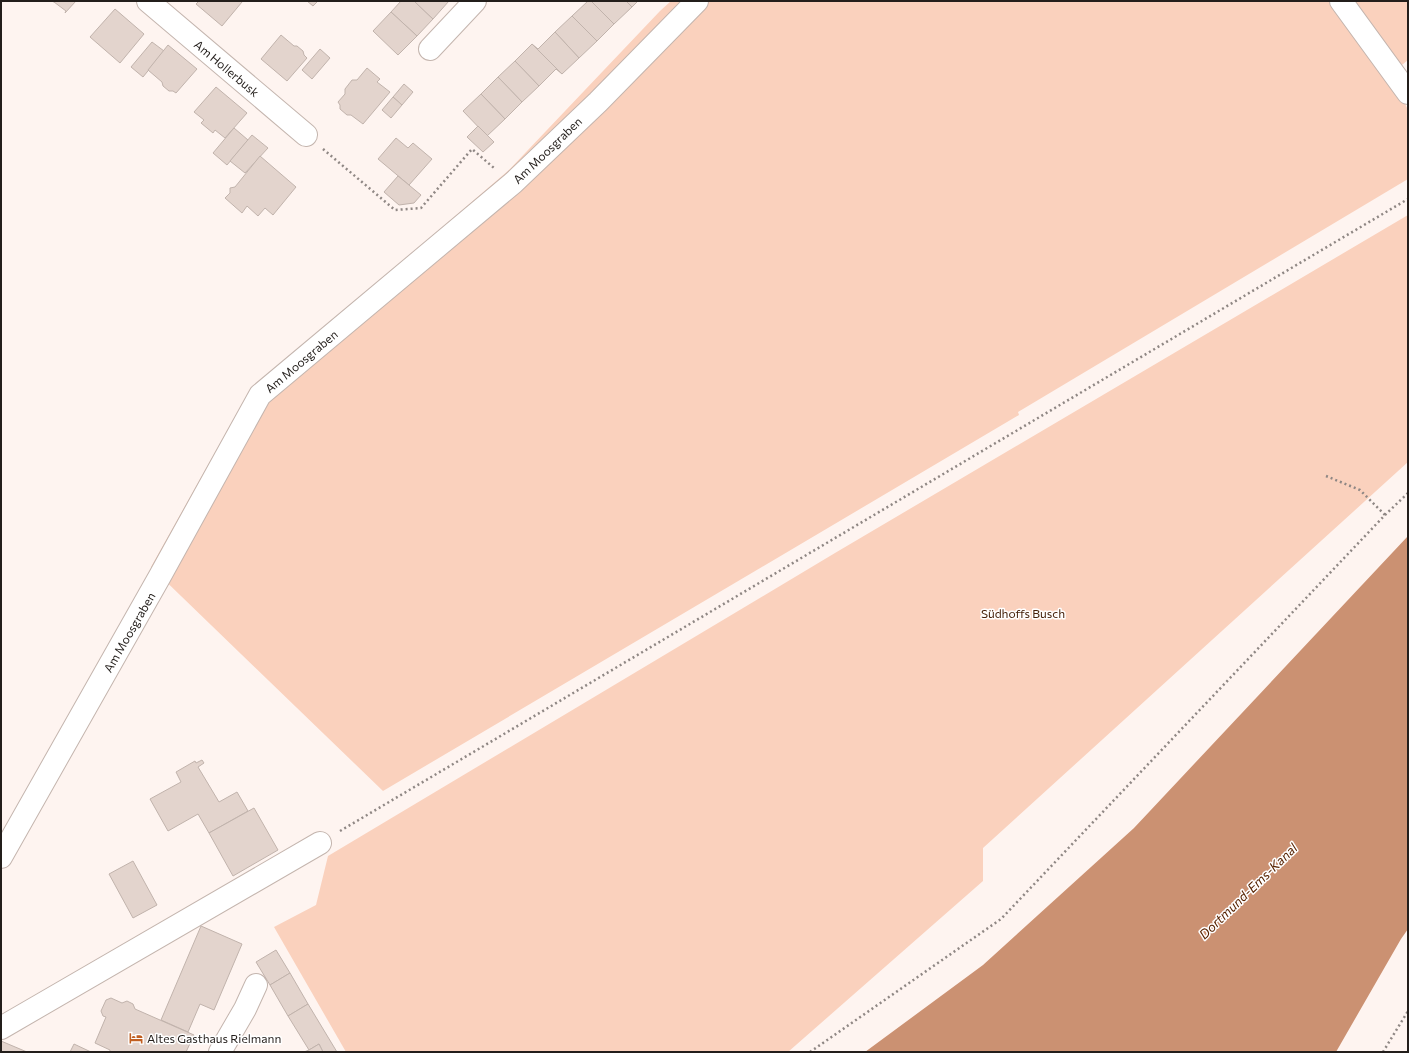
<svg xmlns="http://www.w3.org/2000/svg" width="1409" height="1053" font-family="Commissioner,sans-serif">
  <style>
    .green { fill: #fad1bd }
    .water { fill: #cb9172 }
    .building { fill: #e3d4cd; stroke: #c1b3ac }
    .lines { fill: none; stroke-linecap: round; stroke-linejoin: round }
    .minor-casing { stroke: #c4b5ae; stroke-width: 24 }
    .path { stroke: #8f8784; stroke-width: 2.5; stroke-dasharray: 2 3; stroke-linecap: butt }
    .minor { stroke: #fff; stroke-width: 22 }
    .labels { text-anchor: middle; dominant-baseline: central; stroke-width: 3; stroke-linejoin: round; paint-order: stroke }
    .street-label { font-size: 12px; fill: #231e1b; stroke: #fff }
    .park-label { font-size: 12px; fill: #462009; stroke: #fff }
    .poi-label { font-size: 12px; fill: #231e1b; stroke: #fff; text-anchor: start }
    .water-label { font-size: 13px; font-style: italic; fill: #572200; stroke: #fff }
  </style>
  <rect width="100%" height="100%" fill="#fef4f0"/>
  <g class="green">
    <polygon points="671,1 1408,1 1408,60 1391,74 1408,110 1408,179 1018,412 1019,415 383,791 151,567 251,388 346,310 509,170 660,11"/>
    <polygon points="1408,215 1408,462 983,848 983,881 788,1052 346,1052 274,927 316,905 328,856 835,553"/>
  </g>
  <polygon class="water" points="1408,536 1408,929 1401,939 1336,1052 865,1052 983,965 1134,828"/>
  <g class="building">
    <polygon points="51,1 76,1 65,13 66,11 54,2"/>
    <polygon points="199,1 241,1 242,2 222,26 196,4"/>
    <polygon points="307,1 318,1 313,6"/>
    <polygon points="401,1 414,1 433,19 417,36 391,12"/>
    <polygon points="414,1 449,1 433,19"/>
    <polygon points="588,1 591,1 614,24 597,41 572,16"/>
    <polygon points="591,1 626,1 632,7 614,24"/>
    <polygon points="626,1 638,1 632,7"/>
    <polygon points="115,9 144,34 120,63 90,37"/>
    <polygon points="391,12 417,36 398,55 373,31"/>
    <polygon points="572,16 597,41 579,58 555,32"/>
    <polygon points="555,32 579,58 562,74 532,44 538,49"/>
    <polygon points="281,35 294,46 297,46 303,51 304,55 307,58 287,81 261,59"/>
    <polygon points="152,42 164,51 143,77 131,67"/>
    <polygon points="532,44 562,74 556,69 539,86 515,61"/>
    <polygon points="168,45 197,69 176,93 173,91 169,91 163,86 162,82 148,70"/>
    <polygon points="320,49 330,58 312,79 302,70"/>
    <polygon points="515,61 539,86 522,102 498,77"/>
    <polygon points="367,68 380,79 377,82 390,92 363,124 351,115 347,115 340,109 340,105 338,102 345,94 345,89 352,80 357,80"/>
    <polygon points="498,77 522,102 505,119 481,94"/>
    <polygon points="404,84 413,92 402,105 393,97"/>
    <polygon points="216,87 247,113 225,138 215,130 213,133 201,123 204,120 194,112"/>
    <polygon points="481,94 505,119 487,136 463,111"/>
    <polygon points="393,97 402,105 391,118 382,110"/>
    <polygon points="478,126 494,142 483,152 467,137"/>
    <polygon points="234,128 248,140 227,165 213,153"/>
    <polygon points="252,135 268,148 245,173 230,161"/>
    <polygon points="396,138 408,148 413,143 432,159 409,185 378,159"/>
    <polygon points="260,156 296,187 273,215 265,208 258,216 247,206 242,213 225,198 230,193 230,188 235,187"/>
    <polygon points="398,176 421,195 414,203 399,205 384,192"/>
    <polygon points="202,760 204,763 198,767 219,802 237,792 248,811 209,833 198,814 168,831 150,799 181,782 176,772 195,761 196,763"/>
    <polygon points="254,808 278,850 233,876 209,833"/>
    <polygon points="133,861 157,905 133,918 109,874"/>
    <polygon points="201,926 242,944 214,1010 200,1004 188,1032 161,1020"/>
    <polygon points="276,950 290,973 270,985 256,962"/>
    <polygon points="290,973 308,1004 288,1016 270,985"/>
    <polygon points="111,998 122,1003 127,1001 133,1004 135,1009 194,1035 186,1052 110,1052 110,1050 95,1043 106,1017 103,1016 101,1011 106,1000"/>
    <polygon points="308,1004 337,1052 323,1052 319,1044 309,1050 288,1016"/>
    <polygon points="1,1041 27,1052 1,1052"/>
    <polygon points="74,1044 91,1052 70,1052"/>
    <polygon points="319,1044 323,1052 304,1052 309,1050"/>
  </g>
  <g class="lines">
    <g class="minor-casing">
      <g id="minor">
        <polyline points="148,1 306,135"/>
        <polyline points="1341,1 1408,93"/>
        <polyline points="430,49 475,1"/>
        <polyline points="1,857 160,576 260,395 513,183 598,102 697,1"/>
        <polyline points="1,1028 320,843"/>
        <polyline points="220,1052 245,1009 256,985"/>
      </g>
    </g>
    <g class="path">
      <polyline points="323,149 395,210 421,208 472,149 494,168"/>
      <polyline points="1326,476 1360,490 1385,515"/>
      <polyline points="340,831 1408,199"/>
      <polyline points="810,1052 1001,919 1385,515 1408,493"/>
      <polyline points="1383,1052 1408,1011"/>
    </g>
    <use href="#minor" class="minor"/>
  </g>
  <defs>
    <g id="hotel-bare" transform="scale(1.08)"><path d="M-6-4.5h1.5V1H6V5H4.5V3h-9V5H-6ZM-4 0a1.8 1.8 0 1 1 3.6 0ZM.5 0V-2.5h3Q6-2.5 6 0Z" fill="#c15f21" stroke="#fff" stroke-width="2.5" paint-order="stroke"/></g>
  </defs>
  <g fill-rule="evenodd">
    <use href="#hotel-bare" x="136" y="1038"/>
  </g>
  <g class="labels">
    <g class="street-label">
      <text transform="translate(227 68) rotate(40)">Am Hollerbusk</text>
      <text transform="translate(547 150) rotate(-44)">Am Moosgraben</text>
      <text transform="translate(301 361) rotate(-40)">Am Moosgraben</text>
      <text transform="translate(129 632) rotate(-60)">Am Moosgraben</text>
    </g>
    <g class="park-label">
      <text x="1023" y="613">Südhoffs Busch</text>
    </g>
    <g class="poi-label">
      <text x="147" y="1038">Altes Gasthaus Rielmann</text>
    </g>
    <g class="water-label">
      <text transform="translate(1248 891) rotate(-44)">Dortmund-Ems-Kanal</text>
    </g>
  </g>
  <rect width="1409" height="1053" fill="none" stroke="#231e1b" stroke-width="4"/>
</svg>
